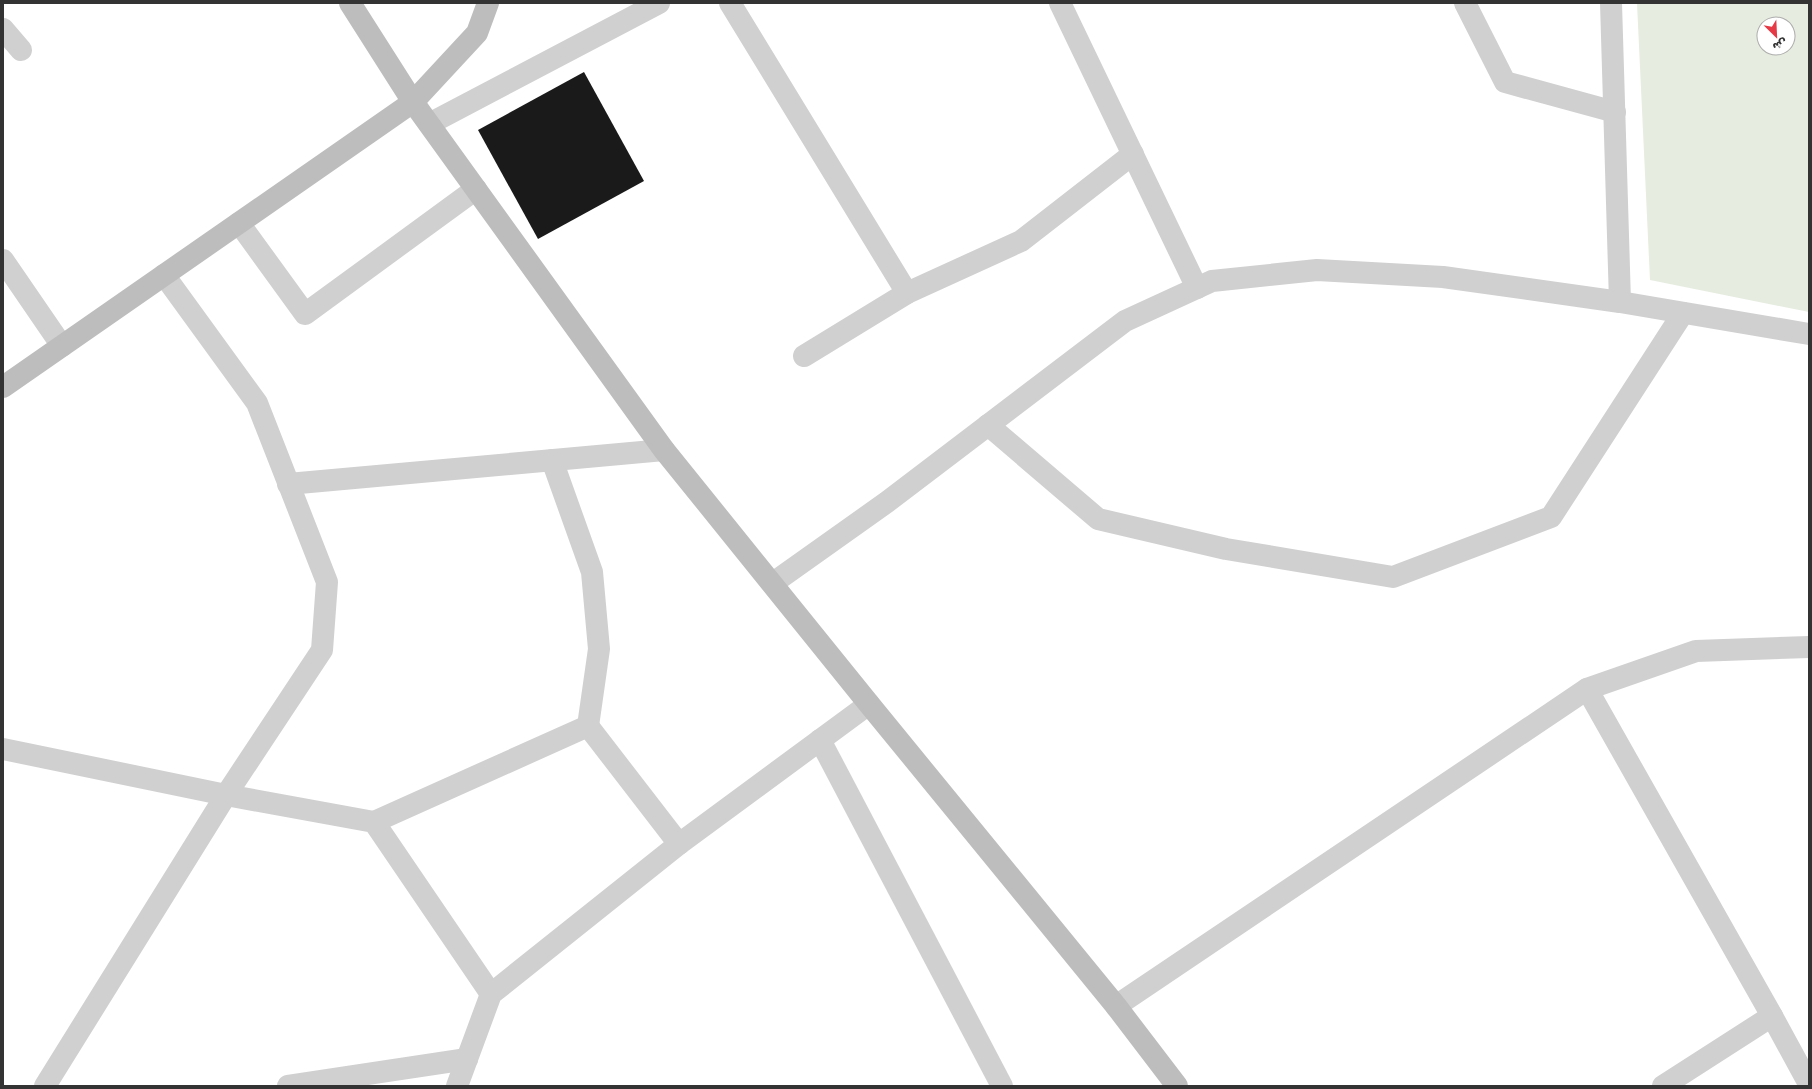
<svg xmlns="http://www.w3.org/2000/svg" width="1812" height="1089" font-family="'DejaVu Sans',Cairo,sans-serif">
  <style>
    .green { fill: #e6ecdf; fill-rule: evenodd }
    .building { fill: #1a1a1a }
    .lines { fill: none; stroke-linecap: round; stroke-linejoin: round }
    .street { stroke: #d0d0d0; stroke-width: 22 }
    .secondary { stroke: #bdbdbd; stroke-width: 22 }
  </style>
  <rect width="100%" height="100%" fill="#fff"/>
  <path class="green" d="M1637 3H1809V312L1650 280ZM1764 24H1788V48H1764Z"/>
  <polygon class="building" points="584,72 644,181 538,239 478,130"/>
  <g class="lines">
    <g class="street">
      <polyline points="730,3 907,293"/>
      <polyline points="1060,3 1197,288"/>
      <polyline points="1465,3 1505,82 1615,112"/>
      <polyline points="1611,3 1620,302"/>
      <polyline points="3,29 21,50"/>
      <polyline points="429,124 659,3"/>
      <polyline points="239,223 305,314 476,189"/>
      <polyline points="3,260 62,346"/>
      <polyline points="804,356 907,293 1021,241 1133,154"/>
      <polyline points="988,425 1098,519 1226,549 1393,577 1551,517 1683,313"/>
      <polyline points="288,484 664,450"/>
      <polyline points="773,583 887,502 1125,321 1212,281 1317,270 1443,277 1620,302 1809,334"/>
      <polyline points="1587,689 1772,1016 1809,1084"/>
      <polyline points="588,726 679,844"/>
      <polyline points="820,740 1002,1086"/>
      <polyline points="3,749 226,795 374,822 491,994"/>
      <polyline points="374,822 588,726 599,649 592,572 552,460"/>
      <polyline points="1116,1006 1587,689 1696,651 1809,647"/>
      <polyline points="45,1086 226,795 322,650 327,582 257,403 164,275"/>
      <polyline points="288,1086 467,1059"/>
      <polyline points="457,1086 491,994 679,844 869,704"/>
      <polyline points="1663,1086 1772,1016"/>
    </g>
    <g class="secondary">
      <polyline points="350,3 413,102 664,450 869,704 1116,1006 1177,1086"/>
      <polyline points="3,387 413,102 477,33 488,3"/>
    </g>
  </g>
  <rect width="1812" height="1089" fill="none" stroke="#333333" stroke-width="8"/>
  <g transform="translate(1776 36) rotate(156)"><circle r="19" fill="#ffffff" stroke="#adadad"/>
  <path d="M0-3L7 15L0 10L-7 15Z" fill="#e63946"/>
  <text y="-6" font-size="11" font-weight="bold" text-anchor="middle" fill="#333333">ش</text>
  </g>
</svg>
